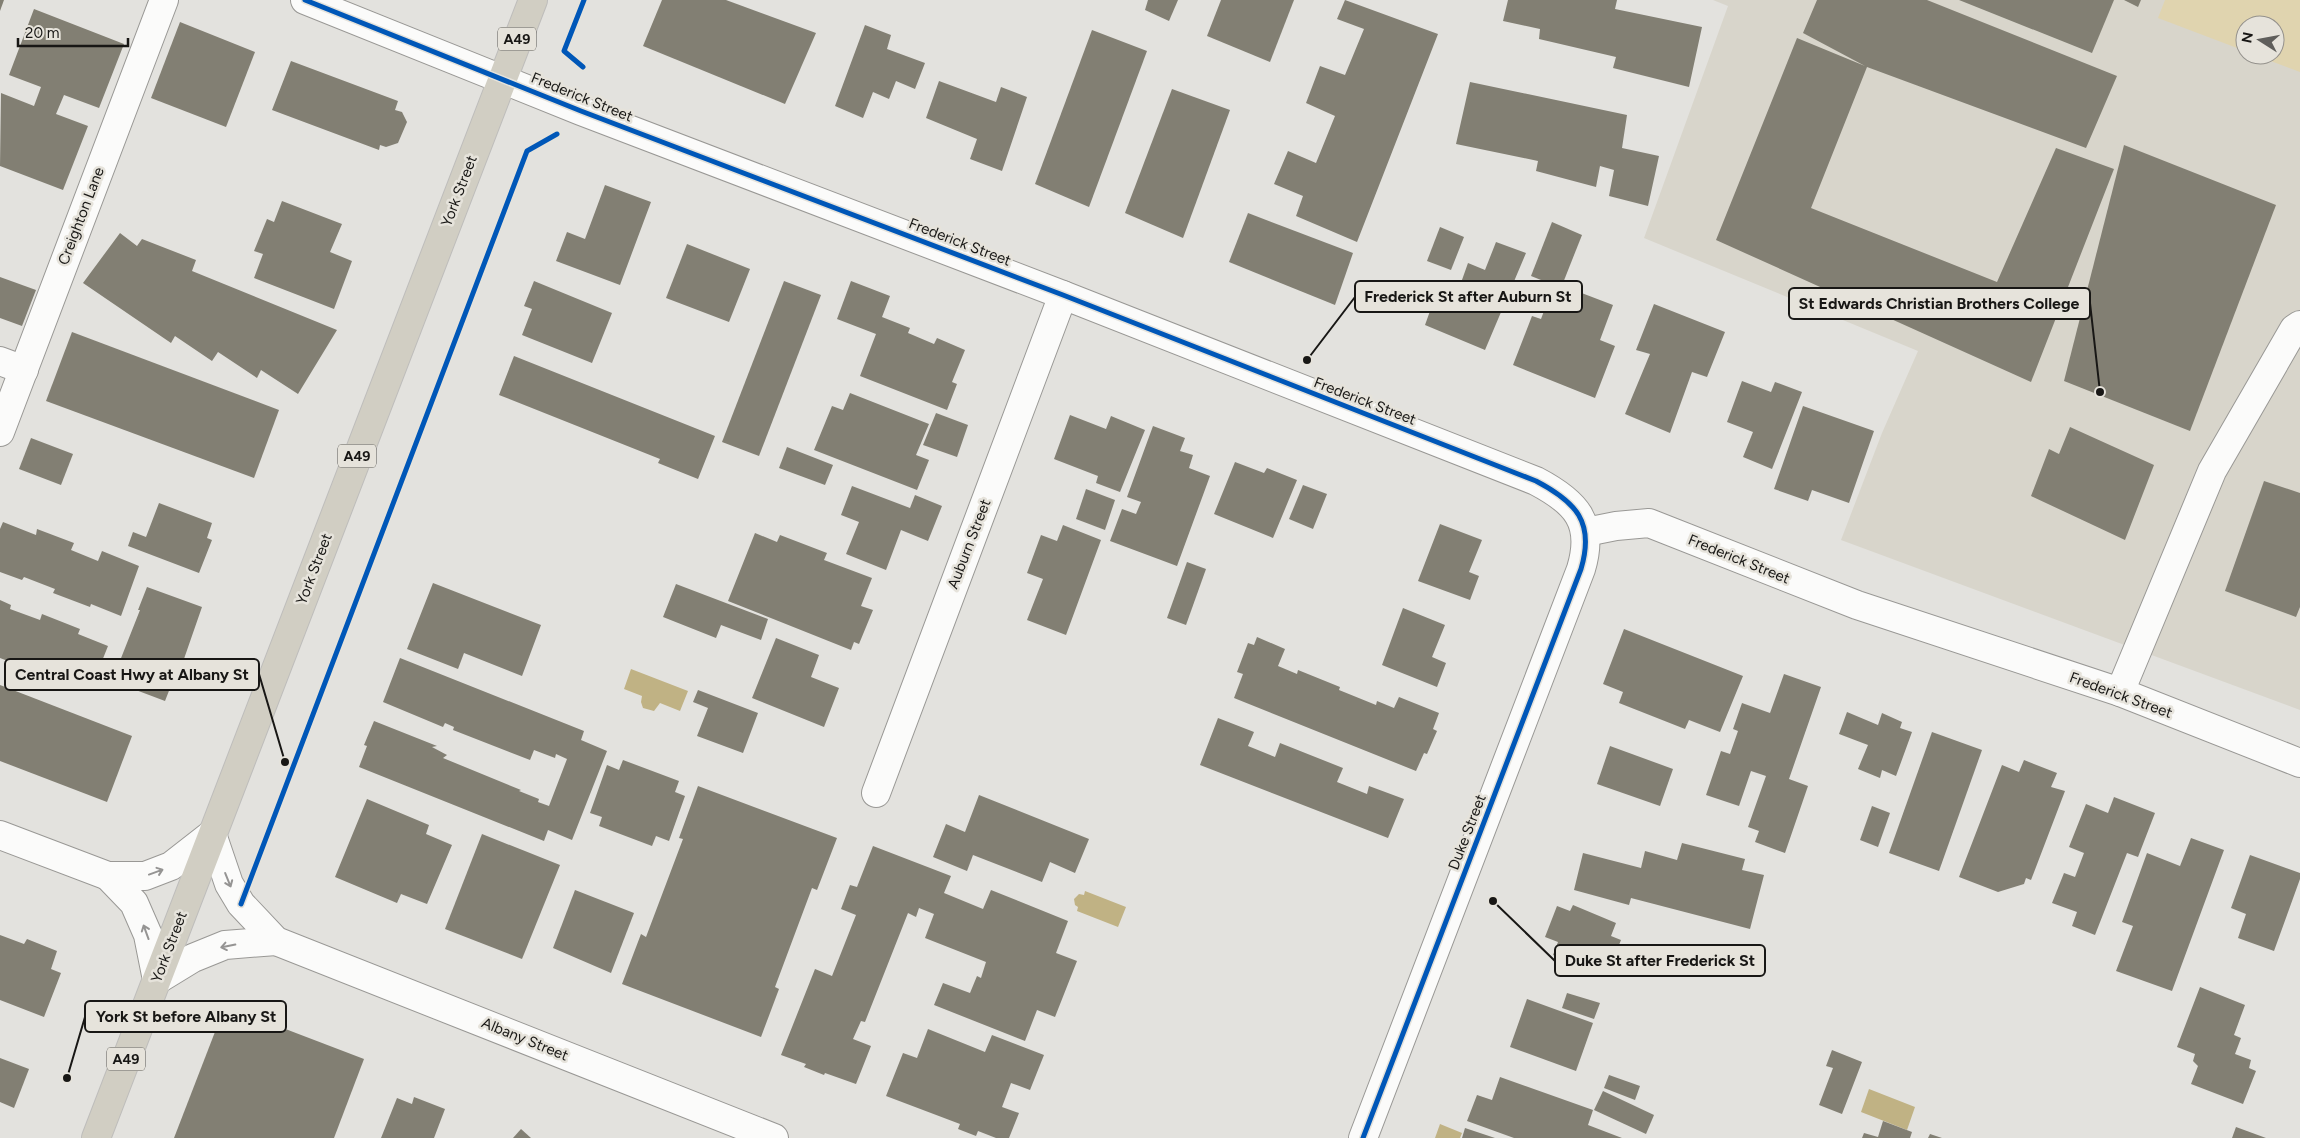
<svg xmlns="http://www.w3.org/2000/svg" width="2300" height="1138" font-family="Figtree,sans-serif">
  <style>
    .built { fill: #d8d5cb; fill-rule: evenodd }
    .green { fill: #e0d4af }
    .water { fill: #c0b284 }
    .building { fill: #827f73 }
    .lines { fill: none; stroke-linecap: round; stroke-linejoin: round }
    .minor-casing { stroke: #999895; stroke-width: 30 }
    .highway-casing { stroke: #bebdbb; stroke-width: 30 }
    .minor { stroke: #fbfbfa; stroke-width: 28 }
    .highway { stroke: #d1cec3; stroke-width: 28 }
    .cycleway-casing { stroke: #e6e3db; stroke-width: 8 }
    .cycleway { stroke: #0057b8; stroke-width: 5 }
    .oneway { stroke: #959493 }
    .labels { text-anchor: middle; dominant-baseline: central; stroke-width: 5; stroke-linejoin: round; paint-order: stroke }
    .shield { fill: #e6e3db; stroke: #565450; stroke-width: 1 }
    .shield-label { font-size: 14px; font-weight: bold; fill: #181715 }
    .street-label { font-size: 15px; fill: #181715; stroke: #e6e3db }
    .leader { fill: none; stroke: #181715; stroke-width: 2 }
    .callout-dot { fill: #181715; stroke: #e6e3db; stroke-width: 2 }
    .callout { fill: #e6e3db; stroke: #181715; stroke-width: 2 }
    .callout-label { font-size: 16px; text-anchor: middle; font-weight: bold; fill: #181715 }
  </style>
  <rect width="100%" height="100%" fill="#e3e2de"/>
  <path class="built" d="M1713 0H2300V710L1841 540 1882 433 1918 351 1644 238 1728 6ZM2245 25H2275V55H2245Z"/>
  <polygon class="green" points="2165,0 2300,0 2300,72 2255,55 2275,55 2275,25 2245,25 2245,51 2158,18"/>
  <g class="water">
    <polygon points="631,669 688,691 680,711 660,703 654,711 643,708 641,702 642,696 624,689"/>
    <polygon points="1085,891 1126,907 1118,927 1077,911 1078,907 1075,905 1074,899 1079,894 1084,895"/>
    <polygon points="1869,1089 1915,1107 1907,1130 1861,1112"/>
    <polygon points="1440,1124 1462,1133 1460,1138 1435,1138"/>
  </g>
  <g class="building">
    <polygon points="0,0 4,0 0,11"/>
    <polygon points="662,0 726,0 816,33 785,104 643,46"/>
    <polygon points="1148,0 1178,0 1169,21 1145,10"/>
    <polygon points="1221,0 1294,0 1270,62 1207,36"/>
    <polygon points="1345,0 1438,34 1357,242 1296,216 1303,196 1274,184 1288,151 1316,163 1335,116 1306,103 1320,66 1345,75 1364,29 1337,19"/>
    <polygon points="1508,0 1617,0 1615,9 1702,27 1689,87 1613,68 1616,57 1539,39 1540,29 1503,21"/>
    <polygon points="1817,0 1927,0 2117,76 2086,148 1867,67 1811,208 1997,282 2056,148 2114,169 2031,382 1716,240 1797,38 1865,66 1803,33"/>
    <polygon points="1959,0 2114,0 2092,53"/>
    <polygon points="2124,0 2141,0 2138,7"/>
    <polygon points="34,9 124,44 99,108 64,95 56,114 88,126 63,190 0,166 1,93 34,106 41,87 9,75"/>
    <polygon points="180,22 255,52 226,127 151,98"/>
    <polygon points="865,25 891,35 887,49 925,63 915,89 896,81 889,99 873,92 863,118 835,106"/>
    <polygon points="1092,30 1147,51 1089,207 1035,184"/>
    <polygon points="291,61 398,101 395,110 402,112 407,122 398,143 386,147 380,145 379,150 272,110"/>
    <polygon points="939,81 996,102 1001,87 1027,97 1002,171 970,159 977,139 926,118"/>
    <polygon points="1470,82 1627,115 1622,148 1659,156 1648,206 1609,196 1614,170 1600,166 1596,187 1536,171 1538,161 1456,144"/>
    <polygon points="1172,89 1230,110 1183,238 1125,213"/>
    <polygon points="2124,145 2276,205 2190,431 2064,381"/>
    <polygon points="605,185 651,202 620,285 556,261 567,232 585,239"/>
    <polygon points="282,201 342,224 330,252 352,261 334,309 254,278 263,254 254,251 267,219 274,222"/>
    <polygon points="1248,213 1353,253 1335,305 1229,262"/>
    <polygon points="1552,222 1582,235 1561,288 1531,276"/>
    <polygon points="1440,227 1464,237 1451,270 1427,261"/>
    <polygon points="120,233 137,246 142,239 196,260 192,271 337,330 298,394 261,370 257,378 218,352 212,361 175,336 171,343 83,283"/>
    <polygon points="1496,242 1526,253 1485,350 1425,325 1439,286 1457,294 1468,263 1485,270"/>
    <polygon points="687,244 750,269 729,322 666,298"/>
    <polygon points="0,277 36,290 22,326 0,318"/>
    <polygon points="534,281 612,313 592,363 522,335 532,309 524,306"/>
    <polygon points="784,281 821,295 759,456 722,442"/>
    <polygon points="851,281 890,296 882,317 910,328 908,333 934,344 937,338 965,350 952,382 957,384 947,410 860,376 876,334 837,319"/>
    <polygon points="1579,292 1613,305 1600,340 1615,346 1595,398 1513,365 1532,316 1541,319 1547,303"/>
    <polygon points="1654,304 1725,332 1707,377 1692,372 1670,433 1625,414 1650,354 1636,350"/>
    <polygon points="72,332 279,410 254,478 46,401"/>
    <polygon points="514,356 715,436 698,479 658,463 660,459 499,395"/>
    <polygon points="1742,381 1771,392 1775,382 1802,392 1772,469 1743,457 1753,432 1727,422"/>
    <polygon points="850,393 929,424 916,455 929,460 917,490 814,450 832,406 843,410"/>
    <polygon points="1803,406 1874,431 1849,503 1812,490 1808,501 1774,489"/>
    <polygon points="936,413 968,425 957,457 923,445"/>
    <polygon points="1070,415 1106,429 1111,416 1145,430 1120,492 1096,483 1098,476 1054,459"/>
    <polygon points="1153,426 1185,438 1180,451 1193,455 1189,468 1210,476 1177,566 1110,541 1122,509 1136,514 1141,502 1127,497"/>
    <polygon points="2070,427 2154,465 2125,540 2031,496 2049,449 2059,454"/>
    <polygon points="31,438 73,454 61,485 19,469"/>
    <polygon points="787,447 833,465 825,485 779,468"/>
    <polygon points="1235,462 1264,473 1267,468 1297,480 1273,538 1214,514"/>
    <polygon points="2264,481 2300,493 2300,607 2296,617 2225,591"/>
    <polygon points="1303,485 1327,494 1313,529 1289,519"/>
    <polygon points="852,486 910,508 915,495 942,506 928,541 901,530 886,570 846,554 859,522 841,515"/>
    <polygon points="1086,489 1115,500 1105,530 1076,519"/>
    <polygon points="159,503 212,523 207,538 212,540 199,573 128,546 133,532 146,537"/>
    <polygon points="3,522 36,535 37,529 74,543 71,550 98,561 102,551 139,566 121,616 91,604 90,607 53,593 55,589 24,577 22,580 0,572 0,529"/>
    <polygon points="1440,524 1482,540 1469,572 1479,576 1470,600 1418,581"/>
    <polygon points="1063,525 1101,540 1066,635 1027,620 1043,579 1027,573 1041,535 1057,541"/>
    <polygon points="755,533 777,542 780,535 827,553 824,560 872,578 861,606 873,610 859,644 854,642 851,650 728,601"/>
    <polygon points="1187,562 1206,569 1186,625 1167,618"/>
    <polygon points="433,583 541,625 522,676 464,653 458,669 407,649"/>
    <polygon points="676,584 768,619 761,640 721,625 716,638 663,617"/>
    <polygon points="147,587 202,607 177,679 174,678 165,701 112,681 140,610 138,610"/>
    <polygon points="0,600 11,605 10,609 40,620 42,614 80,629 78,634 108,646 90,691 59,679 62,673 29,660 26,668 0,658"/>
    <polygon points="1403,608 1445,625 1432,657 1446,663 1437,687 1382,665"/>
    <polygon points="1624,629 1743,676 1720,732 1689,720 1685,729 1619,703 1623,692 1603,684"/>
    <polygon points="1257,637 1285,649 1278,666 1297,674 1298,670 1340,687 1339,690 1376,705 1377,701 1394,708 1399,697 1439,713 1433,729 1437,731 1427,754 1424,753 1416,771 1234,698 1243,674 1237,672 1248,643 1254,645"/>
    <polygon points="776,638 819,655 811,677 839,688 824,727 752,698"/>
    <polygon points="400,658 584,731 581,740 607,751 572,840 548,830 544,841 359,767 367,746 364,745 374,721 437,746 432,747 447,755 443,758 521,790 519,791 539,799 538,802 549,806 567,759 556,754 555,758 534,750 530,760 453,730 454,727 445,723 443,727 383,702"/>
    <polygon points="1784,674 1821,687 1789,779 1808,786 1785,853 1755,842 1759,831 1748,827 1766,776 1751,771 1739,806 1706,795 1721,751 1730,754 1738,731 1733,729 1742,703 1770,713"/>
    <polygon points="0,685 132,736 107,802 0,761"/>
    <polygon points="698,690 758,713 743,753 697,736 708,708 693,702"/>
    <polygon points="1847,712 1878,725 1882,713 1902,722 1900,728 1912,732 1896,776 1882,770 1880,778 1858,769 1868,745 1839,734"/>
    <polygon points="1218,718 1254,732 1248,746 1275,757 1280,743 1343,768 1337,782 1367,794 1369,786 1404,799 1388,838 1200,765"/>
    <polygon points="1932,732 1982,750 1939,871 1889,853"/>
    <polygon points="1610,746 1673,769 1660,806 1597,784"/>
    <polygon points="623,760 679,781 675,792 685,796 669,841 656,836 652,846 599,826 602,817 590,813 607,765 619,770"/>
    <polygon points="2024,760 2057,773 2051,787 2065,791 2031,880 2026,878 2024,884 1998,892 1959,877 2002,765 2019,772"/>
    <polygon points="698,786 837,838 817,890 812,888 775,987 779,989 761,1037 622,984 641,934 646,937 683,839 679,838"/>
    <polygon points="979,795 1089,839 1075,873 1050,862 1042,882 973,855 967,871 933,857 946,824 965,832"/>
    <polygon points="2114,797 2155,813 2138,857 2127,853 2095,935 2072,926 2077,912 2052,903 2064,873 2075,877 2084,853 2069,847 2086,804 2108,813"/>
    <polygon points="367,799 429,825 426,834 452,845 427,904 401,894 397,903 335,877"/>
    <polygon points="1872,806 1890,813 1878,847 1860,840"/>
    <polygon points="482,834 560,865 522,959 445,929"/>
    <polygon points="2191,838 2224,850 2172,991 2116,971 2133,926 2122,922 2147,853 2180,866"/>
    <polygon points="1682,843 1745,859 1742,870 1764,875 1750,929 1631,898 1629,905 1574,890 1583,853 1641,868 1645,851 1677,860"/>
    <polygon points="873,846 951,876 944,893 983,909 991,890 1068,921 1056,953 1077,961 1055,1017 1037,1010 1025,1041 934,1005 943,983 970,993 977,976 981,978 986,962 925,938 934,914 919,908 916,917 908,913 865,1022 861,1021 853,1039 871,1046 856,1084 825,1073 824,1075 804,1067 806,1064 781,1055 815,969 832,976 856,915 841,909 850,885 857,887"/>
    <polygon points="2250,855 2300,873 2300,879 2274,951 2238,938 2246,914 2231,908"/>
    <polygon points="575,890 634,913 611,973 553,948"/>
    <polygon points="1573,905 1616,923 1611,936 1621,940 1606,977 1553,955 1558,942 1545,937 1557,906 1570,911"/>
    <polygon points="0,935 24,944 27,939 57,951 51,969 61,973 44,1017 0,1000"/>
    <polygon points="2200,987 2245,1005 2234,1035 2241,1038 2235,1054 2251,1060 2249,1068 2256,1071 2243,1104 2191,1084 2198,1066 2193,1061 2195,1054 2177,1047"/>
    <polygon points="1567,993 1600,1003 1594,1019 1562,1008"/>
    <polygon points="1527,999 1593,1023 1576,1071 1510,1047"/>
    <polygon points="225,1006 364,1059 334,1138 174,1138"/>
    <polygon points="928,1029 985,1052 992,1035 1044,1055 1030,1090 1011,1083 1002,1107 1019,1113 1009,1138 996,1138 978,1131 976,1136 958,1129 960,1124 886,1096 903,1053 917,1058"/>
    <polygon points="1832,1050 1862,1062 1842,1114 1819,1105 1833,1068 1826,1066"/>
    <polygon points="0,1058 29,1069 14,1108 0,1102"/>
    <polygon points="1609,1075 1640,1086 1635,1100 1604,1088"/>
    <polygon points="1500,1077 1593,1110 1588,1125 1622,1138 1514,1138 1467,1121 1477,1095 1492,1100"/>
    <polygon points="1603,1091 1654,1115 1646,1134 1594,1110"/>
    <polygon points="414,1097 445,1109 434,1138 381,1138 397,1098 412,1104"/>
    <polygon points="1883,1121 1912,1132 1910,1138 1862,1138 1864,1133 1878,1137"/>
    <polygon points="2236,1127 2266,1138 2232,1138"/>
    <polygon points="1465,1128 1495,1138 1462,1138"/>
    <polygon points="521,1129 531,1138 513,1138"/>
    <polygon points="1930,1134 1942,1138 1928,1138"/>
  </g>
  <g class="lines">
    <g class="minor-casing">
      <g id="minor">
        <path d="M305 0 581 111 1063 295 1536 481C1576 502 1595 522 1581 569L1363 1138"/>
        <polyline points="0,361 24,370"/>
        <polyline points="0,432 164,0"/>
        <polyline points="1586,532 1616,526 1649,523 1857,605 2120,692 2300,763"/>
        <polyline points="2120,692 2212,471 2294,329 2300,325"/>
        <polyline points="876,793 1063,295"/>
        <polyline points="0,835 108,876 145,876 171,866 212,834 229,884 241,904 276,941 774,1138"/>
        <polyline points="108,876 134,903 148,935 157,980 193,958 225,945 276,941"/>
      </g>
    </g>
    <g class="highway-casing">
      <polyline id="highway" points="96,1138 533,0"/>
    </g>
    <use href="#minor" class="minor"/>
    <use href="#highway" class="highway"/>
    <g class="cycleway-casing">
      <g id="cycleway">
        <path d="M305 0 581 111 1063 295 1536 481C1576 502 1595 522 1581 569L1363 1138"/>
        <polyline points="583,67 564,51 584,0"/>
        <polyline points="241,904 527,151 557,134"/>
      </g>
    </g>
    <use href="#cycleway" class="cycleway"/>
  </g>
  <defs><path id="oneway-shaft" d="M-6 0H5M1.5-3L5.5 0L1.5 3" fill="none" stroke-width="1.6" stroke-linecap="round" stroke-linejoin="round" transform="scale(1.25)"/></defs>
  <g class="oneway">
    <use href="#oneway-shaft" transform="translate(156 872) rotate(-20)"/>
    <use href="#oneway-shaft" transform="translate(228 880) rotate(68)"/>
    <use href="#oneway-shaft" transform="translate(146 932) rotate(-110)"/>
    <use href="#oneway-shaft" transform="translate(228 946) rotate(169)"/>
  </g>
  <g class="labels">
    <g class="shield">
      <rect x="498" y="27.5" width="38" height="23" rx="4"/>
      <rect x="338" y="444.5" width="38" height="23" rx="4"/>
      <rect x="107" y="1047.5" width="38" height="23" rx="4"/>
    </g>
    <g class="shield-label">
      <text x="517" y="39">A49</text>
      <text x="357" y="456">A49</text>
      <text x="126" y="1059">A49</text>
    </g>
    <g class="street-label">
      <text transform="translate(582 97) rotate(22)">Frederick Street</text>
      <text transform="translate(459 191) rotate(-69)">York Street</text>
      <text transform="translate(81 216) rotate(-69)">Creighton Lane</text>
      <text transform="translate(960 242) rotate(21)">Frederick Street</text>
      <text transform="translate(1365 401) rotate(21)">Frederick Street</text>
      <text transform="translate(969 544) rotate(-69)">Auburn Street</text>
      <text transform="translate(1739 559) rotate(22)">Frederick Street</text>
      <text transform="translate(314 569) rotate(-69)">York Street</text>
      <text transform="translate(2121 695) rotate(20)">Frederick Street</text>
      <text transform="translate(1467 832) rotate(-69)">Duke Street</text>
      <text transform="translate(169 947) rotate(-69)">York Street</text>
      <text transform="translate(525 1039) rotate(22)">Albany Street</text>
    </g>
  </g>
  <path class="leader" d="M1307 360L1355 297M2100 392L2090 303M285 762L259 674M1493 901L1555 961M67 1078L85 1017"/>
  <g class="callout-dot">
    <circle cx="1307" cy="360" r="5"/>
    <circle cx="2100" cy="392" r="5"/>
    <circle cx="285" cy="762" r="5"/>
    <circle cx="1493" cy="901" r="5"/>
    <circle cx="67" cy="1078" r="5"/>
  </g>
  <g class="callout">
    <rect x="1355" y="281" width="227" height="31" rx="5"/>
    <rect x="1789" y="288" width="301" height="31" rx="5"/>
    <rect x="5" y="659" width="254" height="31" rx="5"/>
    <rect x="1555" y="945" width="210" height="31" rx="5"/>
    <rect x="85" y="1001" width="201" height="31" rx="5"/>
  </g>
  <g class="callout-label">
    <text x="1468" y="302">Frederick St after Auburn St</text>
    <text x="1939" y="309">St Edwards Christian Brothers College</text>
    <text x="132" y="680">Central Coast Hwy at Albany St</text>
    <text x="1660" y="966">Duke St after Frederick St</text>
    <text x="186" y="1022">York St before Albany St</text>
  </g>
  <g transform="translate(2260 40) rotate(281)"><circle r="24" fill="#e6e3db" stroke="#94918c"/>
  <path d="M0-4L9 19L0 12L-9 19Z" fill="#5f5e5b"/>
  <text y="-8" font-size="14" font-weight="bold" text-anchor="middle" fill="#181715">N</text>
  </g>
  <path d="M18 38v8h110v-8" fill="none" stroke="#181715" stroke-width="2.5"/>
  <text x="25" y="38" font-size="15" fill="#181715" stroke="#e6e3db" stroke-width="4" paint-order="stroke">20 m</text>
</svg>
